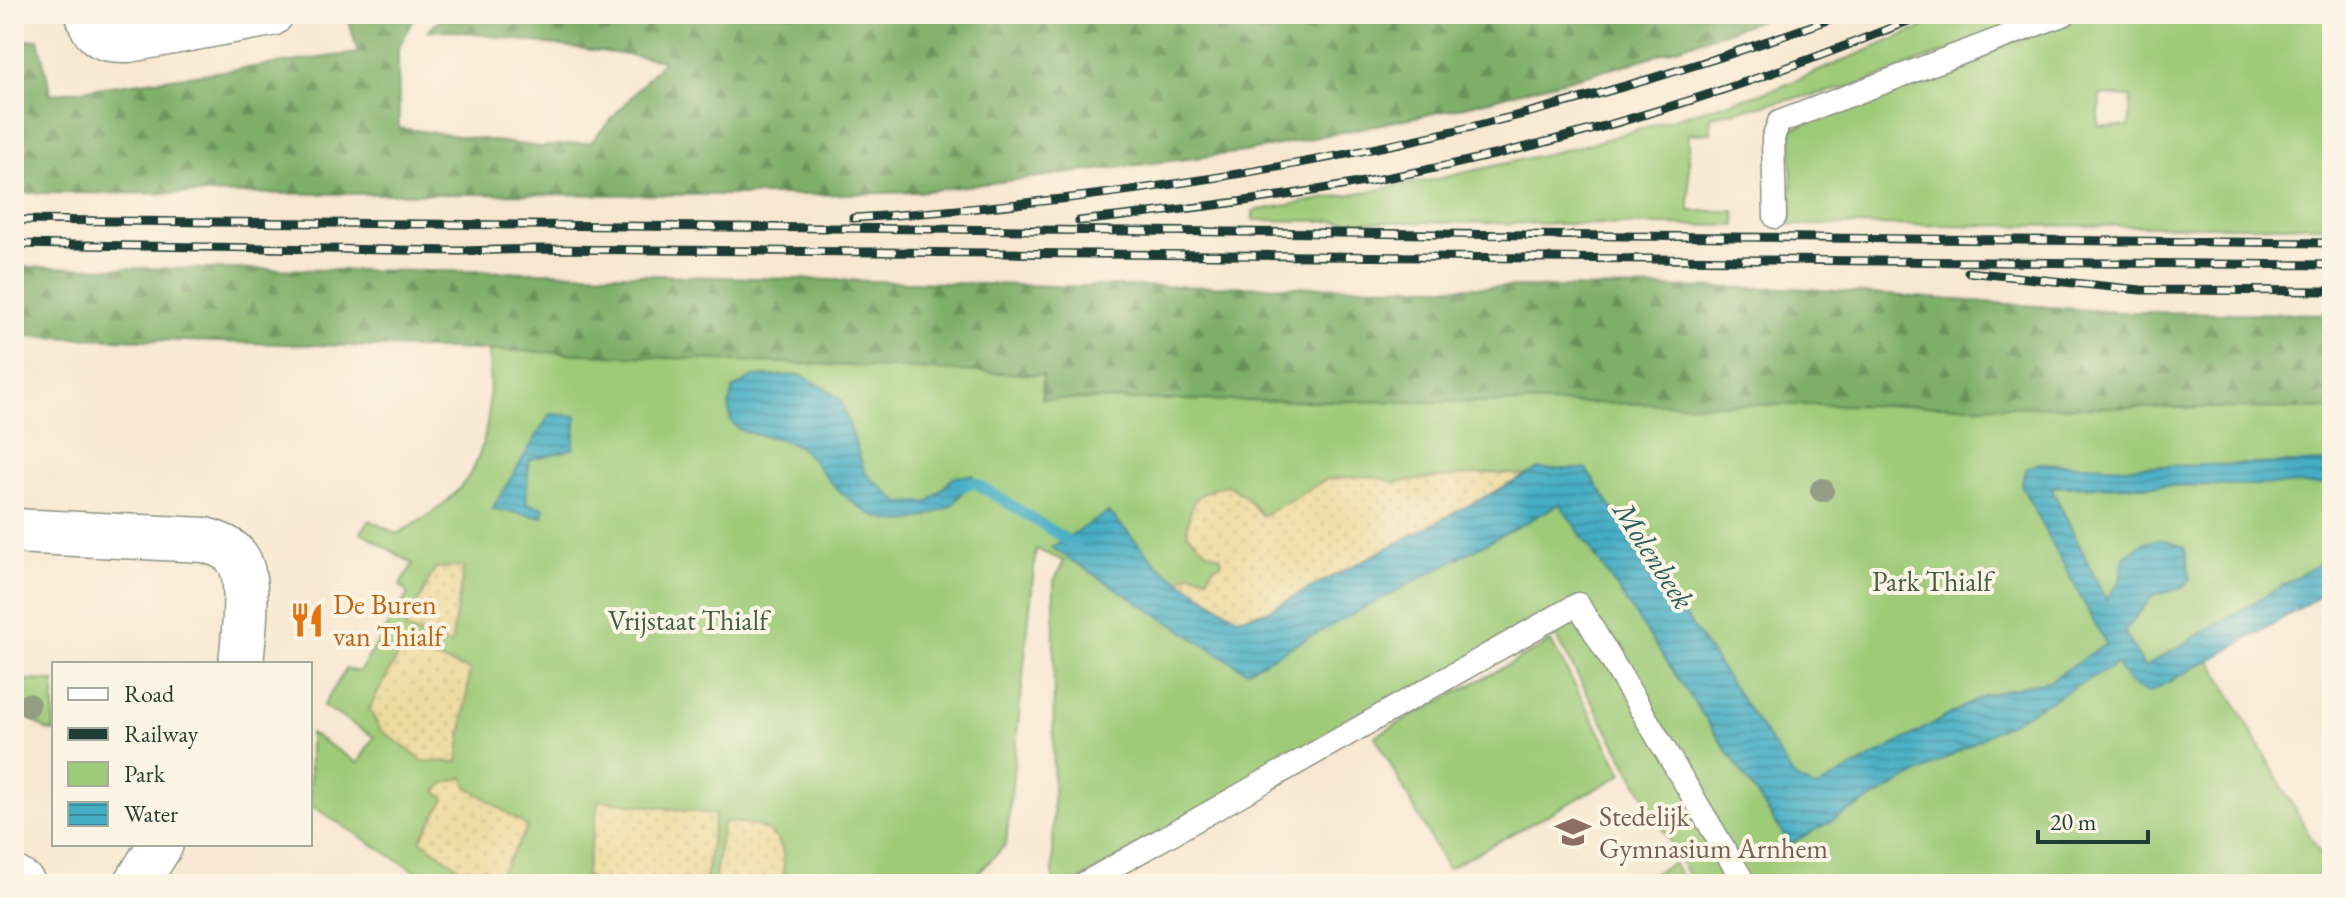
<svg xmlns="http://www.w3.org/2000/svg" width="2346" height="898" font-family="'EB Garamond',serif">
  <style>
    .green { fill: #9ecb78; stroke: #5e8456; stroke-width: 2; fill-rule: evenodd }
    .forest { fill: url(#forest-firs); stroke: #4e764e; stroke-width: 2 }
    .sand { fill: url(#sand-dots); stroke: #868c69; stroke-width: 2 }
    .water { fill: url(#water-rules); stroke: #32757c; stroke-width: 2 }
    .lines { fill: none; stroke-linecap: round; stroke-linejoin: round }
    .stream { stroke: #45adc4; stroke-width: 11 }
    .lane-casing { stroke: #8c9282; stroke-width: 25 }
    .street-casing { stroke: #8c9282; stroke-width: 47 }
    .lane { stroke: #fff; stroke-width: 22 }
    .street { stroke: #fff; stroke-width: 44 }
    .rail-casing { stroke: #1f3d34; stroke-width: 9 }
    .rail { stroke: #fcf5e5; stroke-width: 6; stroke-dasharray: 18; stroke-linecap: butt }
    .tree { fill: #929d84 }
    .labels { text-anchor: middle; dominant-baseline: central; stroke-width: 8; stroke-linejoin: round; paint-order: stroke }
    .park-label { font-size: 28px; fill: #3f6045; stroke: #fcf5e5 }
    .food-label { font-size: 28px; fill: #c56008; stroke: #fcf5e5; text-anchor: start }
    .education-label { font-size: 28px; fill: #785e54; stroke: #fcf5e5; text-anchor: start }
    .water-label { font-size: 30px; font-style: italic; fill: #2a5f5f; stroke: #fcf5e5 }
  </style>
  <defs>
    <pattern id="forest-firs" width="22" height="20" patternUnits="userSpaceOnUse" patternTransform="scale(2)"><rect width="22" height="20" fill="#7eaf68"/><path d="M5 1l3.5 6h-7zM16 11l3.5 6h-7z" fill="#679056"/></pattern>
    <pattern id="sand-dots" width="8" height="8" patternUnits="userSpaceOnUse" patternTransform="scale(2)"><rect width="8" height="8" fill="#eeda9e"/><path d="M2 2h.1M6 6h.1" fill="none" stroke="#ccbc89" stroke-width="1.8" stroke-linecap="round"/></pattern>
    <pattern id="water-rules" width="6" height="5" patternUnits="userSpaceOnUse" patternTransform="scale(2)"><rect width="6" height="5" fill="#45adc4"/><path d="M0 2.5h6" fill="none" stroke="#398ea0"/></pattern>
  </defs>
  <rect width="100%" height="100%" fill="#fcf5e5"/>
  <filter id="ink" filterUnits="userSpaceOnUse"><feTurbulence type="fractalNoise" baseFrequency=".0125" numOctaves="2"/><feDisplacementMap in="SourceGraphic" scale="16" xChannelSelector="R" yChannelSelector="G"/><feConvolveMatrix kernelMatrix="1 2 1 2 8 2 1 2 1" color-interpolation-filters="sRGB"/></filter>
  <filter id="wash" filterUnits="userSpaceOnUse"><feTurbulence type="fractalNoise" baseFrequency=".006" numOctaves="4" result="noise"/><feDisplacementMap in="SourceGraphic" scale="32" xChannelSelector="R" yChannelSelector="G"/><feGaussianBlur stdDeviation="1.8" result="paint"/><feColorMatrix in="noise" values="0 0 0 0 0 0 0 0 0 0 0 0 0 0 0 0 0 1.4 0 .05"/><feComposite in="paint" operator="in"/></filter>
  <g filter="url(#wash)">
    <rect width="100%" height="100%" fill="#f8e7d0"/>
    <g class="green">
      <polygon points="1954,14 2045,14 1856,86 1711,116 1711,133 1689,134 1689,211 1735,211 1736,226 1253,220 1253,211 1433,180 1589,144 1778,88"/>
      <path d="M2086 14H2332V226L1791 225 1792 129ZM2100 95 2131 97 2129 127 2098 126Z"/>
      <path d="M1491 309 2332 318V589L2211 660 2332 875V884H1693L1551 628 1168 829 1072 884H1053L1054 581 1064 561 1036 549 1006 844 968 884H436L310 805V733L358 763 374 737 323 706 346 669 359 672 408 594 400 585 413 564 361 532 370 520 396 534C484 491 493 442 489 351Z"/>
      <polygon points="1551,642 1623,774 1447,869 1375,736"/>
      <polygon points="27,680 54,681 54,731 46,730 16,708 19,687"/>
      <polygon points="1673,863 1685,884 1635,884"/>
    </g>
    <g class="forest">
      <polygon points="387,14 416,14 398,49 399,128 540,147 591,142 664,60 447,30 428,31 446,14 1778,14 1632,63 1454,109 1244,152 917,192 809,195 14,193 14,42 38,39 51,94 358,53 349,21"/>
      <polygon points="14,267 540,272 1055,286 1795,288 2116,312 2332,314 2332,409 1042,399 1043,375 519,351 14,336"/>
    </g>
    <g class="sand">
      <path d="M1490 473 1527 475 1267 611 1237 618 1180 580 1191 573 1208 577 1212 568 1222 563 1221 557 1208 552 1187 533C1190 499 1195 492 1228 485L1246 497 1262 516 1327 479 1368 476 1396 482Z"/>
      <polygon points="464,567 451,645 405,629 435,568"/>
      <polygon points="402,648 470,670 458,762 423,761 380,729 369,709"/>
      <polygon points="464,777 467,786 528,827 494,884 483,884 420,840 445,799 436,791 445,783"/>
      <polygon points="599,800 715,814 705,884 598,884 585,876"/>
      <path d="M723 822C766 823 791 833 782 882L714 883Z"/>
    </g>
    <g class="water">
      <path d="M801 375 826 388 841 400 865 473 900 503 929 502 954 477 973 475C967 484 961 497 952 505 947 509 937 512 930 515 892 533 861 512 833 485 821 473 811 454 796 445 766 428 714 446 733 389L753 377Z"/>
      <polygon points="550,414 577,416 573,449 529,460 526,503 544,508 543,517 492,509"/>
      <path d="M2332 462V484L2051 487 2106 600 2120 581 2124 556C2147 540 2158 533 2185 548L2190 579 2183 588 2154 595 2124 631 2144 667 2332 556V589L2229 650 2148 693C2130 687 2125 679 2117 664L1790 844 1560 504 1246 671 1051 547 1109 512 1161 568 1237 618 1267 611 1538 469H1586L1795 778 1816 788 1985 695 2051 680 2106 644 2021 485 2027 468 2039 463 2124 467Z"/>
    </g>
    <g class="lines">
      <polyline class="stream" points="956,488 974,482 1075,545"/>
    </g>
  </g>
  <g filter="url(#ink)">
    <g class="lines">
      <g class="lane-casing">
        <g id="lane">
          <polyline points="1775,217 1773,138 1779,122 2065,14"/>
          <polyline points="1083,884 1578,604 1745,884"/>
        </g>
      </g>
      <g class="street-casing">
        <g id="street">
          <path d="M88 14C94 39 106 40 129 40L271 14"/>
          <path d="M14 531 205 540C217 544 229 547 237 558 252 578 243 639 241 664"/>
          <polyline points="14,878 23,884"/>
          <polyline points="136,884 161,844"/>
        </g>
      </g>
      <use href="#lane" class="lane"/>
      <use href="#street" class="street"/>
      <g class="rail-casing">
        <g id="rail">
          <path d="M853 218C1191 196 1527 132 1844 14"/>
          <polyline points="14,220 2332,243"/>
          <path d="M1079 221C1180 210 1280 198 1380 179 1566 144 1750 87 1925 14"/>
          <polyline points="14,244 459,251 542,249 2332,265"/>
          <polyline points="1968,272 2141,290 2332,291"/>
        </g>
      </g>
      <use href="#rail" class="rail"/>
    </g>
    <g class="tree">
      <circle cx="1822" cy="490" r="12"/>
      <circle cx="28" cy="705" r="12"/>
    </g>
  </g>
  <defs>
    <g id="restaurant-bare" transform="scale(2.76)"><path d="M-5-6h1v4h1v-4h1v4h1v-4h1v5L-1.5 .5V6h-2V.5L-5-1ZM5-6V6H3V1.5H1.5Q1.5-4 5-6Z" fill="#e8710a" stroke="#fcf5e5" stroke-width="2.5" paint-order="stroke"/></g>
    <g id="school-bare" transform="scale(2.76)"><path d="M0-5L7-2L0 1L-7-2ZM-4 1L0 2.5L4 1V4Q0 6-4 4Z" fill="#8d6e63" stroke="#fcf5e5" stroke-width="2.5" paint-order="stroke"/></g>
  </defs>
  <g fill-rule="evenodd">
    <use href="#restaurant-bare" x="307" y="620"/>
    <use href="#school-bare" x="1573" y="832"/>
  </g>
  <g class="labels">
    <g class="park-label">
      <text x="1932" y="581">Park Thialf</text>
      <text x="688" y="620">Vrijstaat Thialf</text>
    </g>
    <g class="food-label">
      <text x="333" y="604">De Buren<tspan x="333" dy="32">van Thialf</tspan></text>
    </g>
    <g class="education-label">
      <text x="1599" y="816">Stedelijk<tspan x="1599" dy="32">Gymnasium Arnhem</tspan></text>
    </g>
    <g class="water-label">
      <text transform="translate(1654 555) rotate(57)">Molenbeek</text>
    </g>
  </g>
  <rect width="2346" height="898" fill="none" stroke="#fcf5e5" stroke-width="48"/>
  <rect x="52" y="662" width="260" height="184" fill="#fcf5e5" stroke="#a4ab9e" stroke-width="2"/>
  <rect x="68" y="688" width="40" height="12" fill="#ffffff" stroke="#a4ab9e" stroke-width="2"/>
  <text x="124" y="702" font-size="24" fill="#1f3d34">Road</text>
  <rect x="68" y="728" width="40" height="12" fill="#1f3d34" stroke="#a4ab9e" stroke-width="2"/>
  <text x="124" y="742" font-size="24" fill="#1f3d34">Railway</text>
  <rect x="68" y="762" width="40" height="24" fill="#9ecb78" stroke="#a4ab9e" stroke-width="2"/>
  <text x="124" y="782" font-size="24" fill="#1f3d34">Park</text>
  <rect x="68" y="802" width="40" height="24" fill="url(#water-rules)" stroke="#a4ab9e" stroke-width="2"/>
  <text x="124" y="822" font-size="24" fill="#1f3d34">Water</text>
  <path d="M2038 830v12h110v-12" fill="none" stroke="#1f3d34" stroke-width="4"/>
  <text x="2050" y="830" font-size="24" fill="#1f3d34" stroke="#fcf5e5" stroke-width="6" paint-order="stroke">20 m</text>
</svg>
